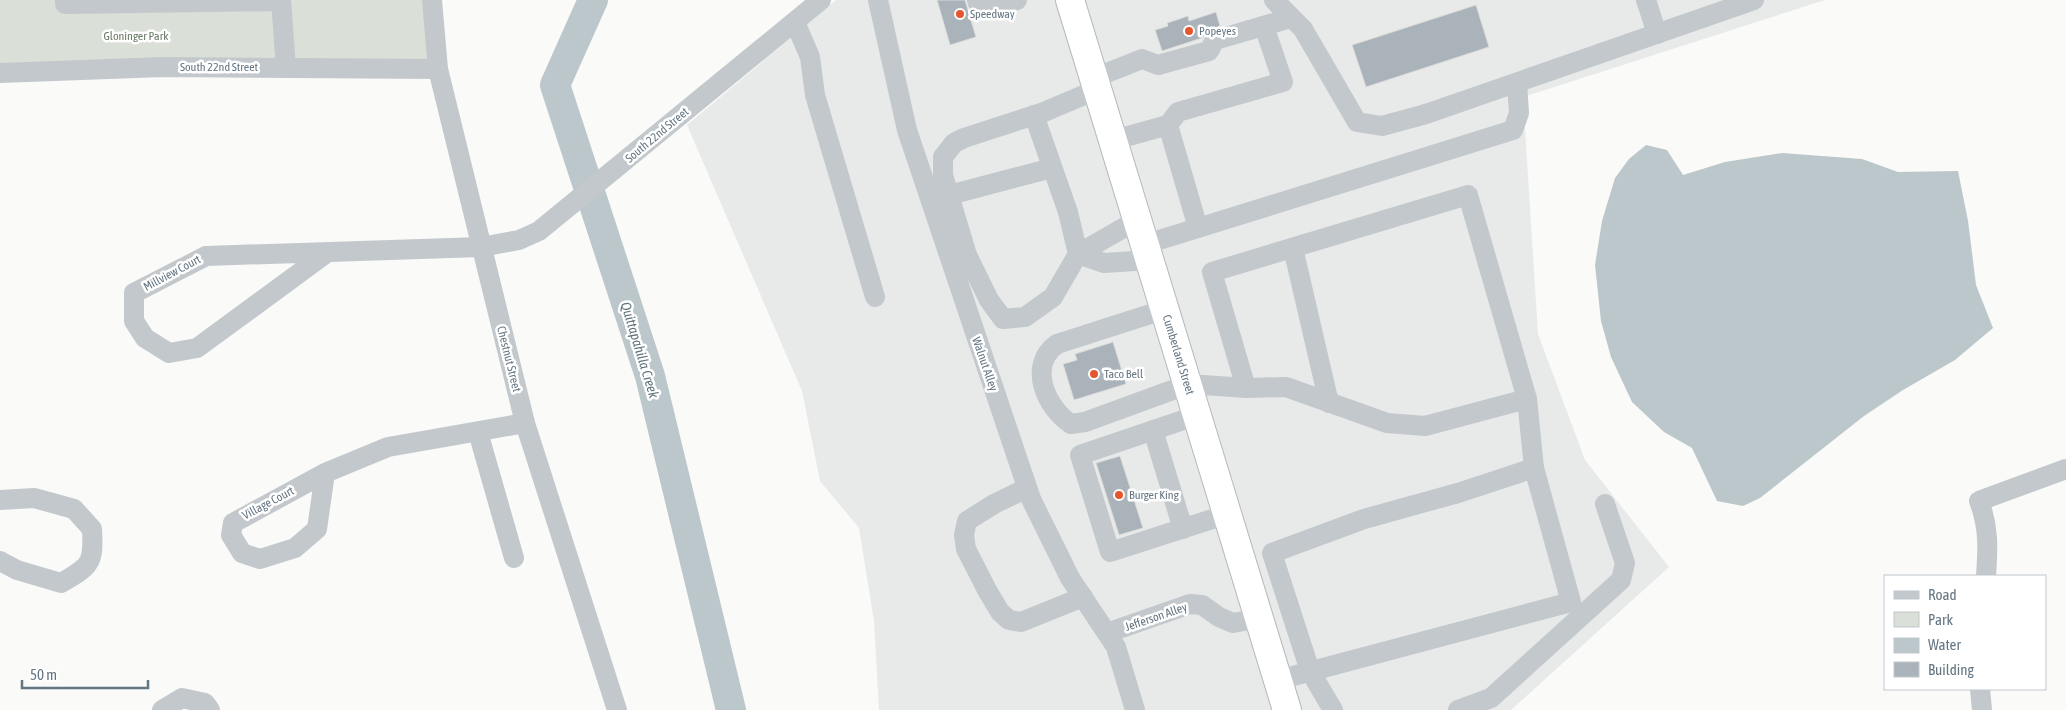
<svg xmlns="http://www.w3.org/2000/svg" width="2066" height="710" font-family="'Asap Condensed',sans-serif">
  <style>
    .built { fill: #e8e9e9 }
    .green { fill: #dadfd7 }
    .water { fill: #bbc7cb }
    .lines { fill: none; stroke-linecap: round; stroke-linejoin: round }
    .river { stroke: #bbc7cb; stroke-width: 30 }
    .building { fill: #aab3b9; stroke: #dcdcda }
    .highway-casing { stroke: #b4b9bd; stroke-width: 30 }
    .minor { stroke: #c3c8cc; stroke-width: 20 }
    .highway { stroke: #fff; stroke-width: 28 }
    .poi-dot { fill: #e4572e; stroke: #fff; stroke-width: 2 }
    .labels { text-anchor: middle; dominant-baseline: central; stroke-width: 5; stroke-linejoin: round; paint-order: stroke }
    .poi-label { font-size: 12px; fill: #657683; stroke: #fff; text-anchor: start }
    .park-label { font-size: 12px; fill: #687a64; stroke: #fff }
    .street-label { font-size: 12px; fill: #657683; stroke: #fff }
    .water-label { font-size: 14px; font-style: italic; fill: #60757c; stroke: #fff }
  </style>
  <rect width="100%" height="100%" fill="#fafaf8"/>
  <polygon class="built" points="836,0 1825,0 1523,97 1538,334 1585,460 1669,567 1511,710 879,710 874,621 859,528 820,481 802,391 687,125"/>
  <polygon class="green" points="0,0 430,0 438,69 0,74"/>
  <polygon class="water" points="1646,145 1667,150 1683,175 1725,162 1782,153 1862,159 1898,172 1958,171 1968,221 1976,285 1993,328 1955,360 1903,390 1864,416 1760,498 1743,506 1717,501 1692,448 1664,432 1632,402 1611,357 1601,321 1595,265 1602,221 1615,178 1629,159"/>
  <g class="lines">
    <polyline class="river" points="593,0 555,85 650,376 731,710"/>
  </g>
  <g class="building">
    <polygon points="937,0 965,0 976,37 950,45"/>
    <polygon points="1476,5 1489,47 1366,87 1352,45"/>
    <polygon points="1216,12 1220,26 1208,31 1202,38 1162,51 1155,30 1168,26 1167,23 1188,16 1189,21"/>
    <polygon points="1113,342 1126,384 1074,400 1063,364 1077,360 1075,354"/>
    <polygon points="1120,456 1143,528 1119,535 1096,463"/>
  </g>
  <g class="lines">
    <g class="highway-casing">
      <g id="highway">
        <path id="s1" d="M1070 0 1287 710"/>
      </g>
    </g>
    <g class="minor">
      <polyline points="65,0 65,4 281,1"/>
      <polyline points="281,0 286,68"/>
      <polyline points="432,0 438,69 525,423 617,710"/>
      <polyline points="878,0 907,130 1031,499 1070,578 1116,647 1135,710"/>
      <polyline points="977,0 980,10 1017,0"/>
      <polyline points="1274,0 1303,29 1357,122 1382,126 1426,114 1754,0"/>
      <polyline points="1646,0 1657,34"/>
      <polyline points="795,22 810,57 815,95 875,297"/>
      <polyline points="0,73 163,67 438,69"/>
      <polyline points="1094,78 1142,59 1158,65 1209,51 1215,40 1291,18"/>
      <polyline points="1098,89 1044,112 964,138 954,143 943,157 943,175 967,255 989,300 1003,319 1025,317 1053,297 1078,254 1139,219"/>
      <polyline points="1034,115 1068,212 1078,254"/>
      <polyline points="1168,125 1178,112 1283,82 1264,26"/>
      <polyline points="1114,140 1168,125 1198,228 1146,244"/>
      <polyline points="938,198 1052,168"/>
      <polyline points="1198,228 1513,130 1519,113 1517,83"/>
      <polyline points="1293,248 1329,403"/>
      <polyline points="328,252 197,348 169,353 145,338 134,321 134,293 206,256 481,247 519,240 539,231 821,0"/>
      <polyline points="1078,254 1104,263 1151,260"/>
      <path d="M1166 309 1057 344C1027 365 1046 408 1071 424L1085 422 1189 384 1246 388 1212 272 1468 195 1527 399 1534 468 1571 602 1278 680"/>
      <polyline points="1246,388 1286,387 1387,423 1425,426 1527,399"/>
      <polyline points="1198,415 1080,455 1110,552 1228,514"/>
      <polyline points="1153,430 1183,529"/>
      <polyline points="478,432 514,558"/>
      <polyline points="325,473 317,529 295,548 260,559 242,553 231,535 233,523 325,473 388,447 525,423"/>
      <polyline points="1027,488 994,504 967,521 964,535 966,549 987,590 1000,612 1009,620 1021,622 1083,597"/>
      <path d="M0 500 34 498 74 509 92 529C94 563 91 566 61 583L17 570 0 561"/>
      <path d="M1986 576C1988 548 1989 527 1979 501L2066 469"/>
      <polyline points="1107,633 1190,604 1202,605 1219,617 1233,623 1260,618"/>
      <polyline points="1980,689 1982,710"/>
      <polyline points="162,710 182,698 205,703 210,710"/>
      <polyline points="1333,710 1310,671 1272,553 1364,519 1458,493 1534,468"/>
      <polyline points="1458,710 1491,698 1621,580 1625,563 1605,504"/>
    </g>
    <use href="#highway" class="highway"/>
  </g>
  <g class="poi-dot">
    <circle cx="960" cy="14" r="5"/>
    <circle cx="1189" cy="31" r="5"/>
    <circle cx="1094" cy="374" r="5"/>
    <circle cx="1119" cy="495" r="5"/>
  </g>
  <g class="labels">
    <g class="poi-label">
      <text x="970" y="14">Speedway</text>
      <text x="1199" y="31">Popeyes</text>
      <text x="1104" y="374">Taco Bell</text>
      <text x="1129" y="495">Burger King</text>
    </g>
    <g class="park-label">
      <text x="136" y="36">Gloninger Park</text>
    </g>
    <g class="street-label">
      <text x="219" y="67">South 22nd Street</text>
      <text transform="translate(657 135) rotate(-40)">South 22nd Street</text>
      <text transform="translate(172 273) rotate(-28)">Millview Court</text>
      <text stroke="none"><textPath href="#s1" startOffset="371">Cumberland Street</textPath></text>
      <text transform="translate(509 359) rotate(76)">Chestnut Street</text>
      <text transform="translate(985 364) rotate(71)">Walnut Alley</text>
      <text transform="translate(268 503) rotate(-28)">Village Court</text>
      <text transform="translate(1156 617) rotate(-19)">Jefferson Alley</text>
    </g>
    <g class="water-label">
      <text transform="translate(640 350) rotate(73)">Quittapahilla Creek</text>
    </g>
  </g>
  <rect x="1884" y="575" width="162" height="115" fill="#ffffff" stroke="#c1c8cd"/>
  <rect x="1894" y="591" width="25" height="8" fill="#c3c8cc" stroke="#c1c8cd"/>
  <text x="1928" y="600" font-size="15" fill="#657683">Road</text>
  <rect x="1894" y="612" width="25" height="15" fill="#dadfd7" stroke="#c1c8cd"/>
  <text x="1928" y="625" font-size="15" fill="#657683">Park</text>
  <rect x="1894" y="638" width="25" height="15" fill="#bbc7cb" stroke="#c1c8cd"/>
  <text x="1928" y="650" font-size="15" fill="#657683">Water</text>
  <rect x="1894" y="662" width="25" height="15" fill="#aab3b9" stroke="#c1c8cd"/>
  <text x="1928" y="675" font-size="15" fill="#657683">Building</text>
  <path d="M22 680v8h126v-8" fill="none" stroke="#657683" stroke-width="2.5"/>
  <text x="30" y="680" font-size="15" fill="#657683" stroke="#ffffff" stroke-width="4" paint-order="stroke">50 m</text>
</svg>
